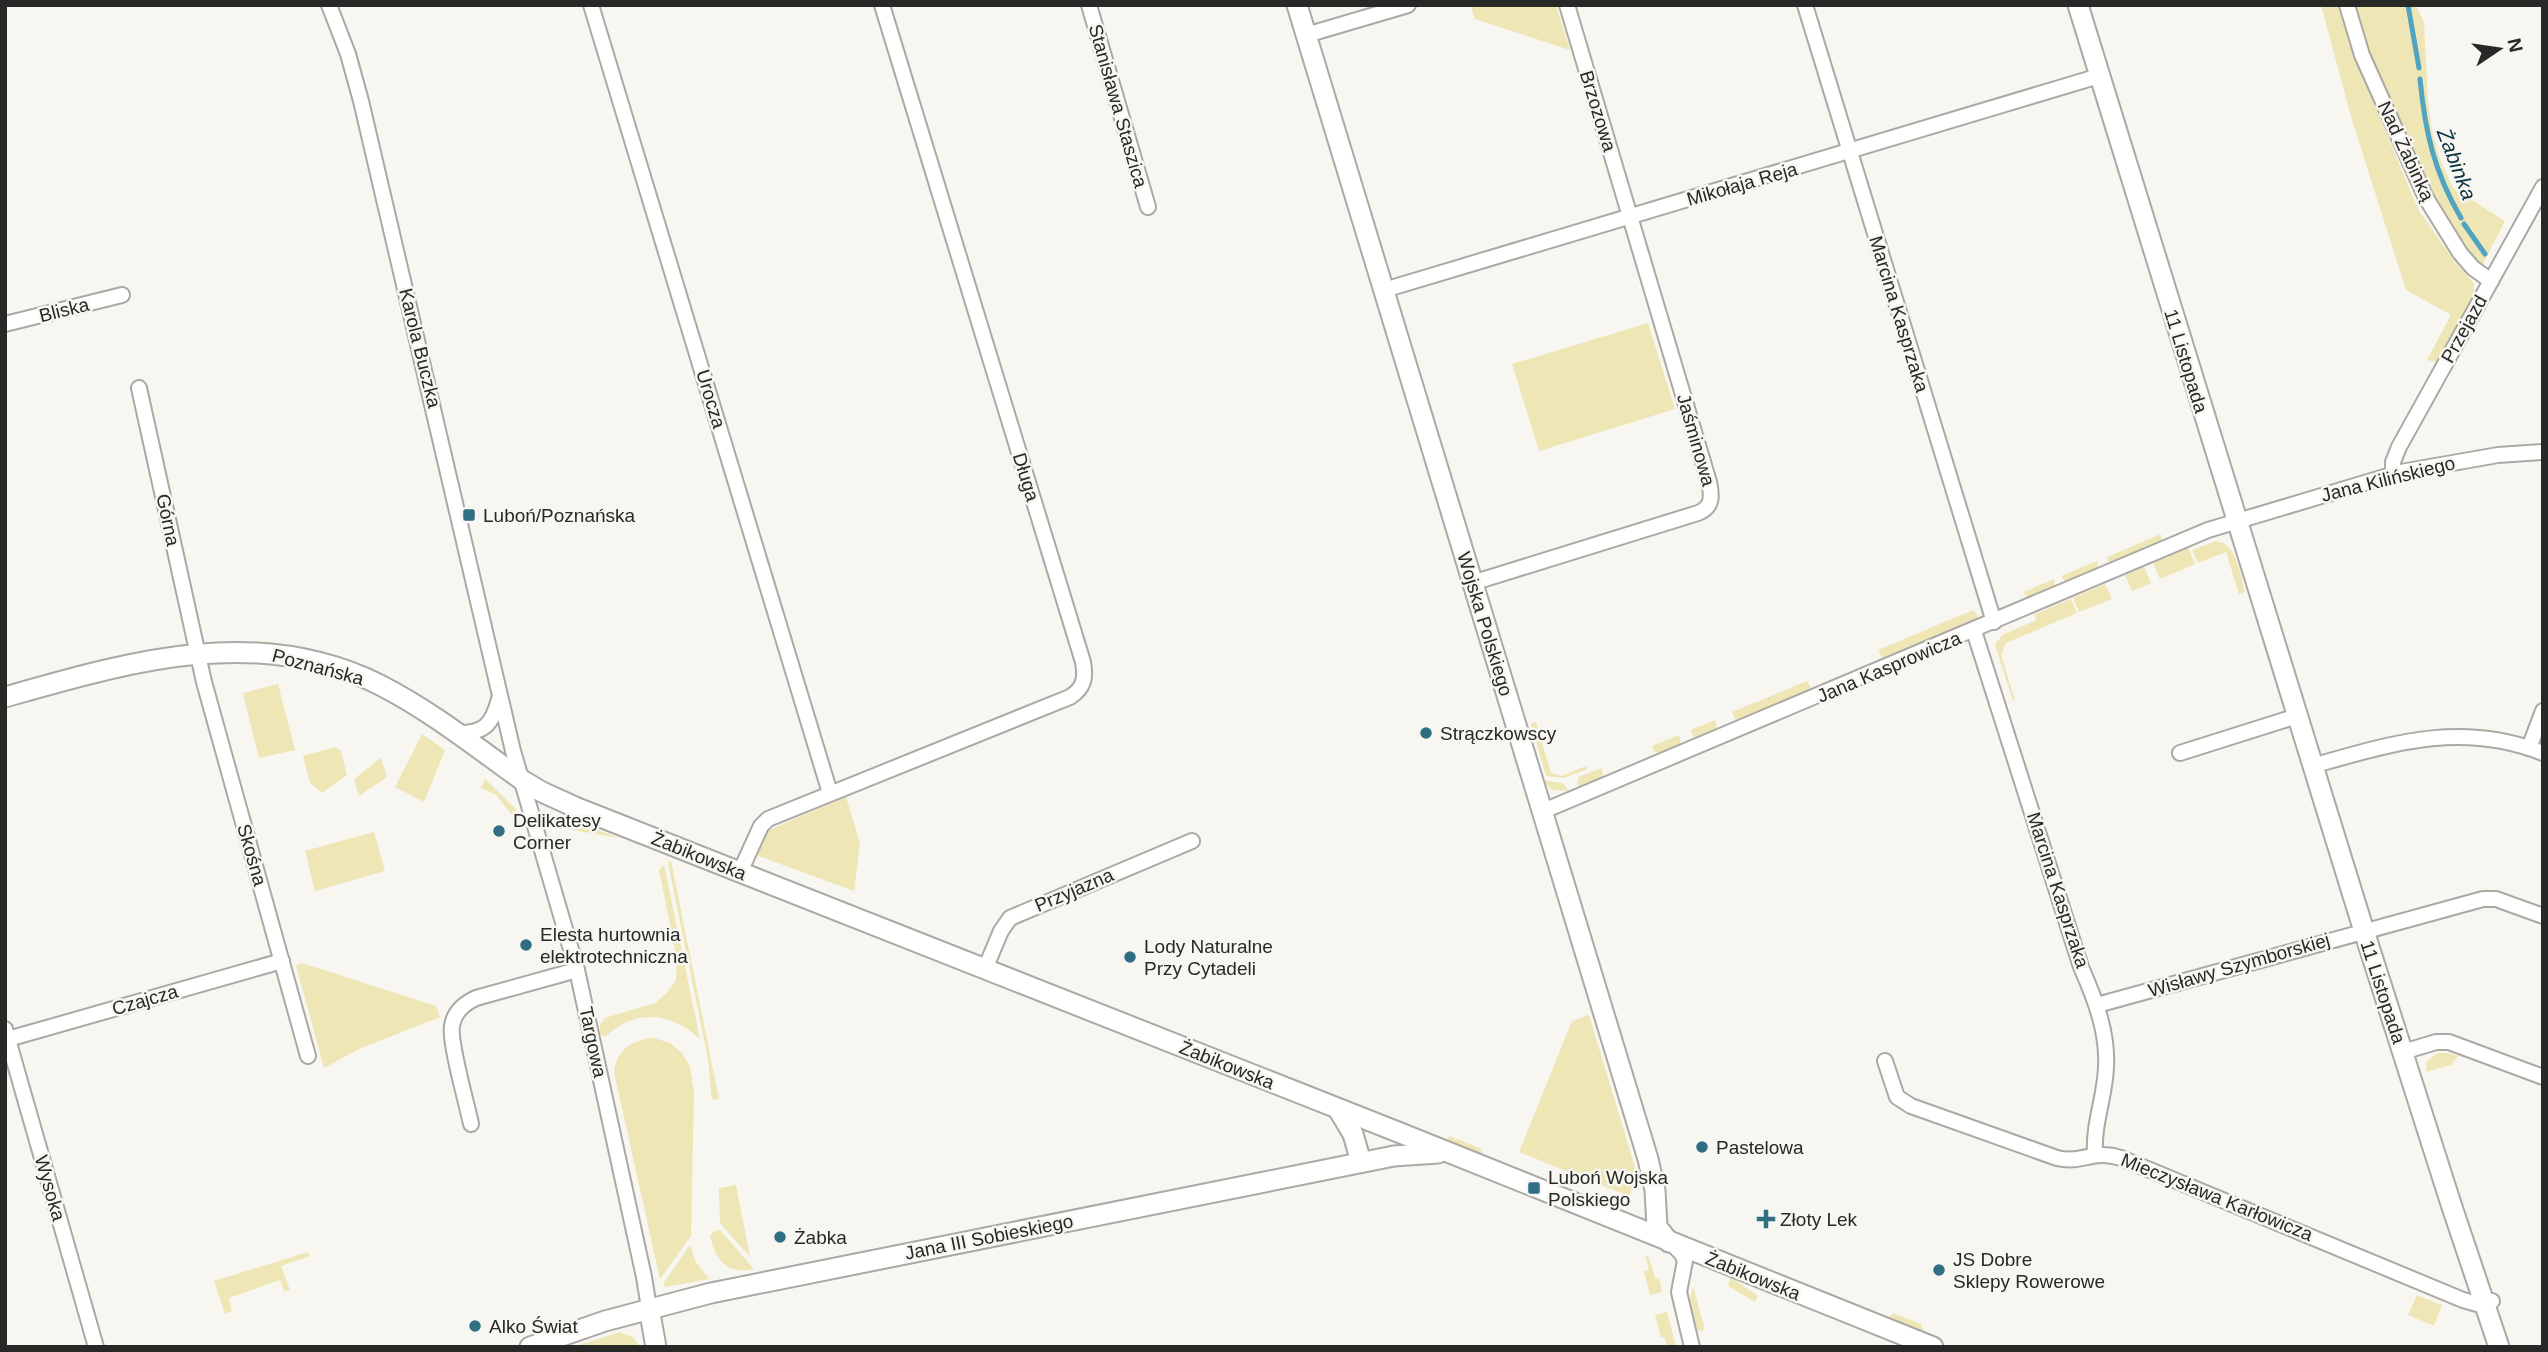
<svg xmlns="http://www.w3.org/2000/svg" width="2548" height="1352" font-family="Arial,sans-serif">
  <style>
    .green { fill: #efe6b5 }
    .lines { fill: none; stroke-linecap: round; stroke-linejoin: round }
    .stream { stroke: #50a4c2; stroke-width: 5 }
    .street-casing { stroke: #aaa9a4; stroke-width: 18 }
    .secondary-casing { stroke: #aaa9a4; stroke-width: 23 }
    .street { stroke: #fff; stroke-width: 14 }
    .secondary { stroke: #fff; stroke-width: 19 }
    .poi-dot { fill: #306e84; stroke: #f7f6f1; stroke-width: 2.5 }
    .labels { text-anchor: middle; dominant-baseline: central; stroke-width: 5; stroke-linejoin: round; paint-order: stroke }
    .street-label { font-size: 19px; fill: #282826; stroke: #f7f6f1 }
    .poi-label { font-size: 19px; fill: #282826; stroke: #f7f6f1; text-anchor: start }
    .water-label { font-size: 21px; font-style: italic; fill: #0c3341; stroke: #f7f6f1 }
  </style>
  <rect width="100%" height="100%" fill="#f7f6f1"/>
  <g class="green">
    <polygon points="1470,5 1556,5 1570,50 1475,19"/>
    <polygon points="2321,5 2339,5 2356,61 2418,209 2456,264 2474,283 2474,293 2437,362 2427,360 2451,315 2406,290 2352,120"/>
    <path d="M2353 5H2416L2424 23 2428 101 2432 132 2440 159 2453 188 2505 221 2483 264 2479 263 2471 255C2419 178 2381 93 2353 5Z"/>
    <polygon points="1648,323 1675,409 1539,451 1512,364"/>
    <polygon points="2161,534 2161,541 2111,563 2108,561 2107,557"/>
    <path d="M2216 541C2237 543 2240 575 2245 592L2239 594 2226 552 2198 563 2192 550Z"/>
    <polygon points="2188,548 2195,564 2160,579 2153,563"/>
    <polygon points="2097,561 2098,568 2066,582 2061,576"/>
    <polygon points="2144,567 2151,583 2132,591 2125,575"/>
    <polygon points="2054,579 2055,587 2027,599 2024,592"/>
    <polygon points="2105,584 2112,599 2079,612 2073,598"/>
    <polygon points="2071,599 2077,613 2006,643 2001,655 2015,700 2013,701 1995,645 2002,635 2037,620 2034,615"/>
    <polygon points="1973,610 1978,616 1974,622 1886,659 1882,658 1878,650"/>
    <polygon points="1807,681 1810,687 1808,691 1738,720 1735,719 1732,712"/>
    <polygon points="278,684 295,750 259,758 243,693"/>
    <polygon points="1715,720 1717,729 1697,738 1693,736 1691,730"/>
    <polygon points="1536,722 1551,773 1561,776 1586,766 1587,769 1564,778 1546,776 1531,724"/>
    <polygon points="422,734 445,750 424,802 395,787"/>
    <polygon points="1679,735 1681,744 1658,753 1655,752 1652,746"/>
    <polygon points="335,747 341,751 347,775 322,793 310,783 303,756"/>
    <polygon points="381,758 387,777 359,796 354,779"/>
    <polygon points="1601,768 1603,774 1602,777 1579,787 1577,782 1579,777"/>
    <polygon points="485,779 517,810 512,815 496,795 481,788"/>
    <polygon points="1542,780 1563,783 1569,791 1552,790"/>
    <polygon points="846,797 860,843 854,891 756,855 769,830"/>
    <polygon points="569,819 619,838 561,828"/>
    <polygon points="374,832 385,871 315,891 305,851"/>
    <polygon points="671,861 719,1099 712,1100 708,1059 668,863"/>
    <path d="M664 865 700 1039C671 1012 635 1008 605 1037L600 1034V1025L605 1018 655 1003 668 992 676 980 677 959 659 870Z"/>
    <polygon points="302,963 436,1006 440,1017 359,1049 324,1068 296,965"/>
    <polygon points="1589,1015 1638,1177 1629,1196 1519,1152 1572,1021"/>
    <path d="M654 1038 670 1043 682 1053 690 1067 694 1092 691 1236 660 1279 614 1072C616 1050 633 1039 654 1038Z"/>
    <polygon points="2438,1053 2448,1053 2458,1056 2451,1065 2426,1072 2427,1061"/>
    <polygon points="1449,1136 1482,1149 1480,1156 1451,1144 1448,1139"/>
    <polygon points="736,1185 750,1257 720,1223 719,1188"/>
    <path d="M720 1230 754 1269C727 1275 716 1261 710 1236L713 1232Z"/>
    <polygon points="690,1245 696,1262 709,1279 665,1287 663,1284"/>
    <polygon points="308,1252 310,1256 281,1266 290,1290 284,1291 280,1280 229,1298 232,1311 225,1314 214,1281"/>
    <polygon points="1645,1255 1649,1258 1655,1278 1659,1278 1662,1292 1650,1295 1644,1271 1649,1270"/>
    <polygon points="1730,1277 1758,1296 1755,1302 1728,1286"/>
    <polygon points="1693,1286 1705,1330 1700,1331 1697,1329 1690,1301"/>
    <polygon points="2417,1295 2442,1305 2434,1326 2408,1315"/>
    <polygon points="1667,1312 1676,1347 1667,1347 1665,1338 1661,1337 1655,1315"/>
    <polygon points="1893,1313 1921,1324 1923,1330 1918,1331 1891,1320 1890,1316"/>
    <polygon points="620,1332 634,1338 640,1347 573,1347"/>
  </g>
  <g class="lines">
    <g class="stream">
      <polyline points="2408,5 2419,68"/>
      <path d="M2420 79C2425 131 2434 172 2461 218"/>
      <polyline points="2464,224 2485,254"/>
    </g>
    <g class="street-casing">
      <g id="street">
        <polyline points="329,5 348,54 361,101 513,751 577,970 644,1277 649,1308"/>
        <polyline points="591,5 830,793"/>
        <polyline points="1089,5 1148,207"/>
        <polyline points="1805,5 1994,622"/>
        <polyline points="2347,5 2362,55 2426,198 2460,253 2473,268 2491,281"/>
        <polyline points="1306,35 1408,5"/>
        <polyline points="1384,290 2099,76"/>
        <polyline points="5,324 122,295"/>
        <polyline points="139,388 204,682 308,1056"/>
        <polyline points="2393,474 2393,462 2399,447 2543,187"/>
        <path d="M1472 583 1698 513C1713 507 1712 496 1709 482L1567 5"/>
        <path d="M1974 631 2081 967C2095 999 2108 1032 2106 1067 2105 1097 2093 1124 2095 1154"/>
        <path d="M456 733C484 734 492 725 499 699"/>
        <polyline points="2529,748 2543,711"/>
        <polyline points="2180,753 2297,716"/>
        <path d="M2312 766C2393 743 2461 721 2543 753"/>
        <polyline points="1541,812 2208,530 2401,472 2498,455 2543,452"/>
        <path d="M740 872 761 826 768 819 1070 697C1084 688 1086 678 1083 662L882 5"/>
        <polyline points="985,969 1001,931 1010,918 1192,841"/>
        <polyline points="2097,1005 2483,899 2496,899 2543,916"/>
        <polyline points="5,1029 96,1347"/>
        <polyline points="8,1039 282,961"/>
        <polyline points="2403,1052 2436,1042 2449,1042 2543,1077"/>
        <path d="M1885 1061 1897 1097 1911 1106 2057 1158C2082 1164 2093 1149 2121 1158L2463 1300 2477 1304 2492 1301"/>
        <path d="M471 1124C467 1104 449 1042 452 1026 454 1012 463 1004 476 998L577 970"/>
        <polyline points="1671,1243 1682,1254 1685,1261 1679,1292 1692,1347"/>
      </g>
    </g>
    <g class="secondary-casing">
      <g id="secondary">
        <polyline points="1297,5 1648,1159 1655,1190 1657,1227 1669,1242"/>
        <polyline points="2078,5 2364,931 2451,1204 2499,1347"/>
        <path d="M5 697C129 662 257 623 380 685 431 711 476 747 522 780L542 792 575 807 1398 1132 1933 1347"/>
        <polyline points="1338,1109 1353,1134 1361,1162"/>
        <polyline points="649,1308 656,1347"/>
        <polyline points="530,1347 605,1321 711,1293 1394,1156 1438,1153"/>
      </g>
    </g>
    <use href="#street" class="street"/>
    <use href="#secondary" class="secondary"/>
  </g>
  <g class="poi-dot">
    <rect x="462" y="508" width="14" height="14" rx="3.5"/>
    <circle cx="1426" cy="733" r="7"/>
    <circle cx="499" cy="831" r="7"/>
    <circle cx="526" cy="945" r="7"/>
    <circle cx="1130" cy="957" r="7"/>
    <circle cx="1702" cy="1147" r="7"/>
    <rect x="1527" y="1181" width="14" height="14" rx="3.5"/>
    <path d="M1762.5 1208.5h7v7h7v7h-7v7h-7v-7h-7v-7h7z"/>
    <circle cx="780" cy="1237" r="7"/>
    <circle cx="1939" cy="1270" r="7"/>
    <circle cx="475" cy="1326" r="7"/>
  </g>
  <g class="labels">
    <g class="street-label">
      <text transform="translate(1118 106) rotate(74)">Stanisława Staszica</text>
      <text transform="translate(1598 111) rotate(73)">Brzozowa</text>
      <text transform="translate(2406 151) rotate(65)">Nad Żabinką</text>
      <text transform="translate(1742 184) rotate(-16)">Mikołaja Reja</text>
      <text transform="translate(64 310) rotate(-14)">Bliska</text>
      <text transform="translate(1899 314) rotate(73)">Marcina Kasprzaka</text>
      <text transform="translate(2464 329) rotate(-61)">Przejazd</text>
      <text transform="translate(420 348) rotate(76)">Karola Buczka</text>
      <text transform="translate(2186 361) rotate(73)">11 Listopada</text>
      <text transform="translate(711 399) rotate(73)">Urocza</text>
      <text transform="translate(1696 440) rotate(74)">Jaśminowa</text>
      <text transform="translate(1026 477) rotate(73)">Długa</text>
      <text transform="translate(2388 479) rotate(-14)">Jana Kilińskiego</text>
      <text transform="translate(168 520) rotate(78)">Górna</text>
      <text transform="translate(1485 624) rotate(73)">Wojska Polskiego</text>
      <text transform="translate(318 667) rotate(15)">Poznańska</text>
      <text transform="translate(1889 667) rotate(-23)">Jana Kasprowicza</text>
      <text transform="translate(252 855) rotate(74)">Skośna</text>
      <text transform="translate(699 856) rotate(22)">Żabikowska</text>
      <text transform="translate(1074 890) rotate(-23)">Przyjazna</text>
      <text transform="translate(2058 890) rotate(72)">Marcina Kasprzaka</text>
      <text transform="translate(2239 965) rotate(-16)">Wisławy Szymborskiej</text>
      <text transform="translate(2383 992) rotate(72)">11 Listopada</text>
      <text transform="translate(145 1000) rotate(-16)">Czajcza</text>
      <text transform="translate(593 1042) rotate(78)">Targowa</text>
      <text transform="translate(1227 1065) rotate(22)">Żabikowska</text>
      <text transform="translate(50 1188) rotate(74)">Wysoka</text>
      <text transform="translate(2217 1197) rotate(22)">Mieczysława Karłowicza</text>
      <text transform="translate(989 1237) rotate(-11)">Jana III Sobieskiego</text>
      <text transform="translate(1753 1276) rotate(22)">Żabikowska</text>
    </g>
    <g class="poi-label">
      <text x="483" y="515">Luboń/Poznańska</text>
      <text x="1440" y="733">Strączkowscy</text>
      <text x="513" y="820">Delikatesy<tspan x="513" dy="22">Corner</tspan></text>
      <text x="540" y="934">Elesta hurtownia<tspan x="540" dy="22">elektrotechniczna</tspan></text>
      <text x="1144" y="946">Lody Naturalne<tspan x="1144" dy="22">Przy Cytadeli</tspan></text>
      <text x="1716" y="1147">Pastelowa</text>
      <text x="1548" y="1177">Luboń Wojska<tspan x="1548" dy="22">Polskiego</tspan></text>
      <text x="1780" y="1219">Złoty Lek</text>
      <text x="794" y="1237">Żabka</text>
      <text x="1953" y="1259">JS Dobre<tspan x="1953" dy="22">Sklepy Rowerowe</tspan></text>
      <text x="489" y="1326">Alko Świat</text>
    </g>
    <g class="water-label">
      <text transform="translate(2457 164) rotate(69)">Żabinka</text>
    </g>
  </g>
  <rect width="2548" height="1352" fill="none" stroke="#282826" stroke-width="14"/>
  <g transform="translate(2499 49) rotate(77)" stroke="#f7f6f1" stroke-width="5" paint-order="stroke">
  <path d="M0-5L12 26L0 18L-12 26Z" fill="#282826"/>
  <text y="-10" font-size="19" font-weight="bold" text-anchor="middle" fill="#282826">N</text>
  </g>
</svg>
